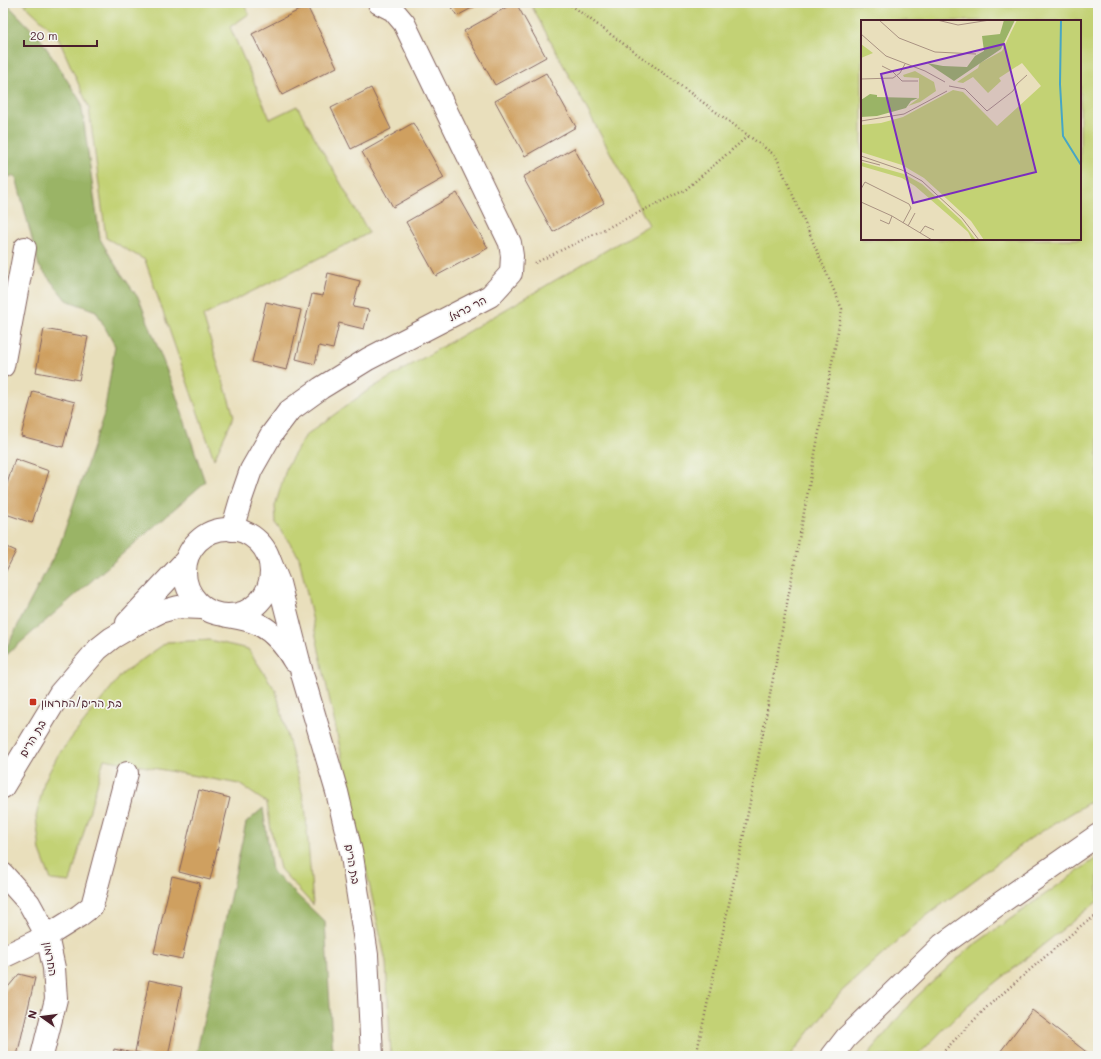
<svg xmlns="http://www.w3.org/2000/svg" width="1101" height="1059" font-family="Mali,'Playpen Sans Hebrew',sans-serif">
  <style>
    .green { fill: #c3d274; stroke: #867850; fill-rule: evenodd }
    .forest { fill: #9ab466; stroke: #726a48 }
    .building { fill: #cfa060 }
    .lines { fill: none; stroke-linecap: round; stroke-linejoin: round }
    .minor-casing { stroke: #82625e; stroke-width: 24 }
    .major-casing { stroke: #82625e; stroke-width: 24 }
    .path { stroke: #82625e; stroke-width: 2.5; stroke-dasharray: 1 3; stroke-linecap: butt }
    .minor { stroke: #fff; stroke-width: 22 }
    .major { stroke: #fff; stroke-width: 22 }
    .poi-dot { fill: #c8321e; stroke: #f6f6f2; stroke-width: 1.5 }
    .labels { text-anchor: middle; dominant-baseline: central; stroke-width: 3.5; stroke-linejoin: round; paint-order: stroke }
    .street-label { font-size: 11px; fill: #4a1f2b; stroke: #f6f6f2 }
    .poi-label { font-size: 11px; fill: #4a1f2b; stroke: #f6f6f2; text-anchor: start }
    .inset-river { fill: none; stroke: #46a6c5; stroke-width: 2 }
    .inset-road { fill: none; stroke: #a99282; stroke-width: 1 }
    .view { fill: #7b2cbf; fill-opacity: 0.15; stroke: #7b2cbf; stroke-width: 2 }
    .inset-edge { fill: none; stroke: #4a1f2b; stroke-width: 2 }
  </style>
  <rect width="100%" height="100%" fill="#f6f6f2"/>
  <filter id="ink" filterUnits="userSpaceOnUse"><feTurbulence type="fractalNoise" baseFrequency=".025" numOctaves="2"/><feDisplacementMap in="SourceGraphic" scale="8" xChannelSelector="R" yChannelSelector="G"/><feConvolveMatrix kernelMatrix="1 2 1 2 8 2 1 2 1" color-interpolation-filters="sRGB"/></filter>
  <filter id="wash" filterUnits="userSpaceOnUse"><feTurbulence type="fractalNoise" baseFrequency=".012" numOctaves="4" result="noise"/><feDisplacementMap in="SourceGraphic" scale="16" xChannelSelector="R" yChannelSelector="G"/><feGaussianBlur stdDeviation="0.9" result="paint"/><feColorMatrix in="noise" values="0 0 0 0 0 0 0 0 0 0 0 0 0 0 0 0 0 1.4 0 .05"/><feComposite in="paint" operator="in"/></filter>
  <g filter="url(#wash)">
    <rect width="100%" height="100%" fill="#e9dfbc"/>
    <g class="green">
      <polygon points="23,3 243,3 249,14 230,27 270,119 297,106 369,233 203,316 234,416 214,459 145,260 106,238 89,108 57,35"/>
      <path d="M530 3H1098V797L1031 838 921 920 842 991 790 1056H391L386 962 299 557 276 523 275 506 287 466 306 435 367 391 649 225ZM862 21H1080V239H862Z"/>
      <polygon points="209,640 248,649 276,691 305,804 313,905 280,869 271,830 267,803 239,784 104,759 70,882 51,880 40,851 36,817 44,782 58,755 122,674 167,642"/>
      <polygon points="1098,857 1098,901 968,1005 917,1056 867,1056 913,1000 968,949"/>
    </g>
    <g class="forest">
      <polygon points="3,3 6,3 40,38 81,102 100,239 116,266 139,299 174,389 205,482 3,658 3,654 60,544 104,414 115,346 96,311 66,300 39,266 16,177 3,176"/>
      <polygon points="263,808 272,871 325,922 333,1056 196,1056 246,823"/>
    </g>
    <g id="blocks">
      <g class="building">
        <polygon points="449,3 481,3 457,16"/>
        <polygon points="514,3 516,3 546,57 495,85 464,31"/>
        <polygon points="307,6 337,67 282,95 252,34"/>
        <polygon points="546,73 576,127 525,156 495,101"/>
        <polygon points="371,88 391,129 351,149 331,108"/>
        <polygon points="413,123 444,178 393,207 362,152"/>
        <polygon points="574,148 604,203 553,232 523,177"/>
        <polygon points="457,193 488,248 436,276 406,222"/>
        <polygon points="328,273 360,281 353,307 369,310 364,329 339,323 333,349 319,346 315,364 296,359 312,294 323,296"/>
        <polygon points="266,302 301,310 287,370 252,362"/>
        <polygon points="44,329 88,337 79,380 36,372"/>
        <polygon points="33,391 75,402 63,447 21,436"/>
        <polygon points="15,459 49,471 32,523 3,513 3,496"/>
        <polygon points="3,545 16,551 3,577"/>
        <polygon points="199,790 230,798 210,880 179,872"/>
        <polygon points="172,876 200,883 182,959 154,953"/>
        <polygon points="19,974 35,978 17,1056 3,1056 3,993"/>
        <polygon points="149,980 182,987 168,1056 153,1056 135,1052"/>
        <polygon points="1032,1010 1089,1054 1087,1056 997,1056"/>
        <polygon points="114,1049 142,1055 142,1056 113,1056"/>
      </g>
    </g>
  </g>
  <g filter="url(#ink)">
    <use href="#blocks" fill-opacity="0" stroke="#82625e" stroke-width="1"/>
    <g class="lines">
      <g class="minor-casing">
        <g id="minor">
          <polyline points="3,366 25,248"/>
          <circle cx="228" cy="572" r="43"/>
          <polyline points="232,530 241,499 251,470 271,435 289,411 321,388 368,359 490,296 511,273 512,256 510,243 404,23 393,10 379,3"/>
          <polyline points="270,561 279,583 303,677 337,792 352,856 367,955 372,1056"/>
          <path d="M227 616C238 618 251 620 260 625 275 633 286 647 294 661"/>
          <polyline points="127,623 186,560"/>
          <polyline points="3,787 60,693 98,649 112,638 136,624 160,612 178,607 202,608"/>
          <polyline points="3,874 29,903 47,936 54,968 56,999 42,1056"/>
          <polyline points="3,957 47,936 79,916 92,906 127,773"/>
        </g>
      </g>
      <g class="major-casing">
        <polyline id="major" points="832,1056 846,1038 942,945 996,906 1098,835"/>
      </g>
      <g class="path">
        <polyline points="568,3 776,156 842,309 743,839 696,1056"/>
        <polyline points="535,263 685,190 748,136"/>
        <polyline points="939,1056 987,1007 1083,924 1098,915"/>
      </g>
      <use href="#minor" class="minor"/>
      <use href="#major" class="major"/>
    </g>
  </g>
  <rect class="poi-dot" x="29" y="698" width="8" height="8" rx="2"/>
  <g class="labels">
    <g class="street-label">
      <text transform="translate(467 308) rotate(-28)">הר כרמל</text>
      <text transform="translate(32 738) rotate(-59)">בת הרים</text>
      <text transform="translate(353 864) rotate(80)">בת הרים</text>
      <text transform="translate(51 959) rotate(80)">החרמון</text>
    </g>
    <g class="poi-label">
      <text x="41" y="702">בת הרים/החרמון</text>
    </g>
  </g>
  <g transform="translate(861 20)">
    <rect width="220" height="220" fill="#e9dfbc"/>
    <path d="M156 0H220V220H123L110 201 63 158 41 145 0 132V105L20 103 42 97 92 70 102 72 136 106 180 66 161 43 138 58 140 61 127 73 112 57 102 63 96 62 117 48 119 43 141 31ZM0 24 12 33 0 38ZM54 51 73 62 75 71 59 82 47 86 58 78V58L43 57 42 55ZM0 142 43 154 61 164 100 200 115 220H111L107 212 54 166 41 158 0 146Z" fill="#c3d274"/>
    <path d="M143 0H154L140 29 93 61 66 43 82 46 106 47 114 36 123 31 121 16 139 14ZM9 74 16 75V77L57 78 50 81 45 88 16 96 0 97V80Z" fill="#9ab466"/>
    <path class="inset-river" d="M200 0 199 64 202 116 220 145"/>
    <path class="inset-road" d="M18 0 38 18 74 32 115 34M76 0 97 5 129 0M0 14 25 36 64 51 84 62M21 46 31 51 41 61H57M0 59 32 58 39 53 44 44M88 66 104 69 126 91 152 71 156 64 166 55M0 101 43 94 86 71M0 136 41 150 61 161 101 198 118 220M0 140 19 145M0 169 4 162 48 184 50 188 42 203M0 182 31 196 71 220M19 200 28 204 31 196M47 206 54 193M59 213 64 206 73 210"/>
    <path class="view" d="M143 24 175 152 52 183 20 54Z"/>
    <rect width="220" height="220" class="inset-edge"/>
  </g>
  <rect width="1101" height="1059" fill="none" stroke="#f6f6f2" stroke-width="16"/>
  <g transform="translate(42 1017) rotate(284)" stroke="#f6f6f2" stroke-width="3" paint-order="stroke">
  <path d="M0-3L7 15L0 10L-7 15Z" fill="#4a1f2b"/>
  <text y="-6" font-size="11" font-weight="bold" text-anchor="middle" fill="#4a1f2b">N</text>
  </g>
  <path d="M24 40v6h73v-6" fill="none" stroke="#4a1f2b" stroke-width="2"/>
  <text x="30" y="40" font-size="12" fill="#4a1f2b" stroke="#f6f6f2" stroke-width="3" paint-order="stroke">20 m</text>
</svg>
